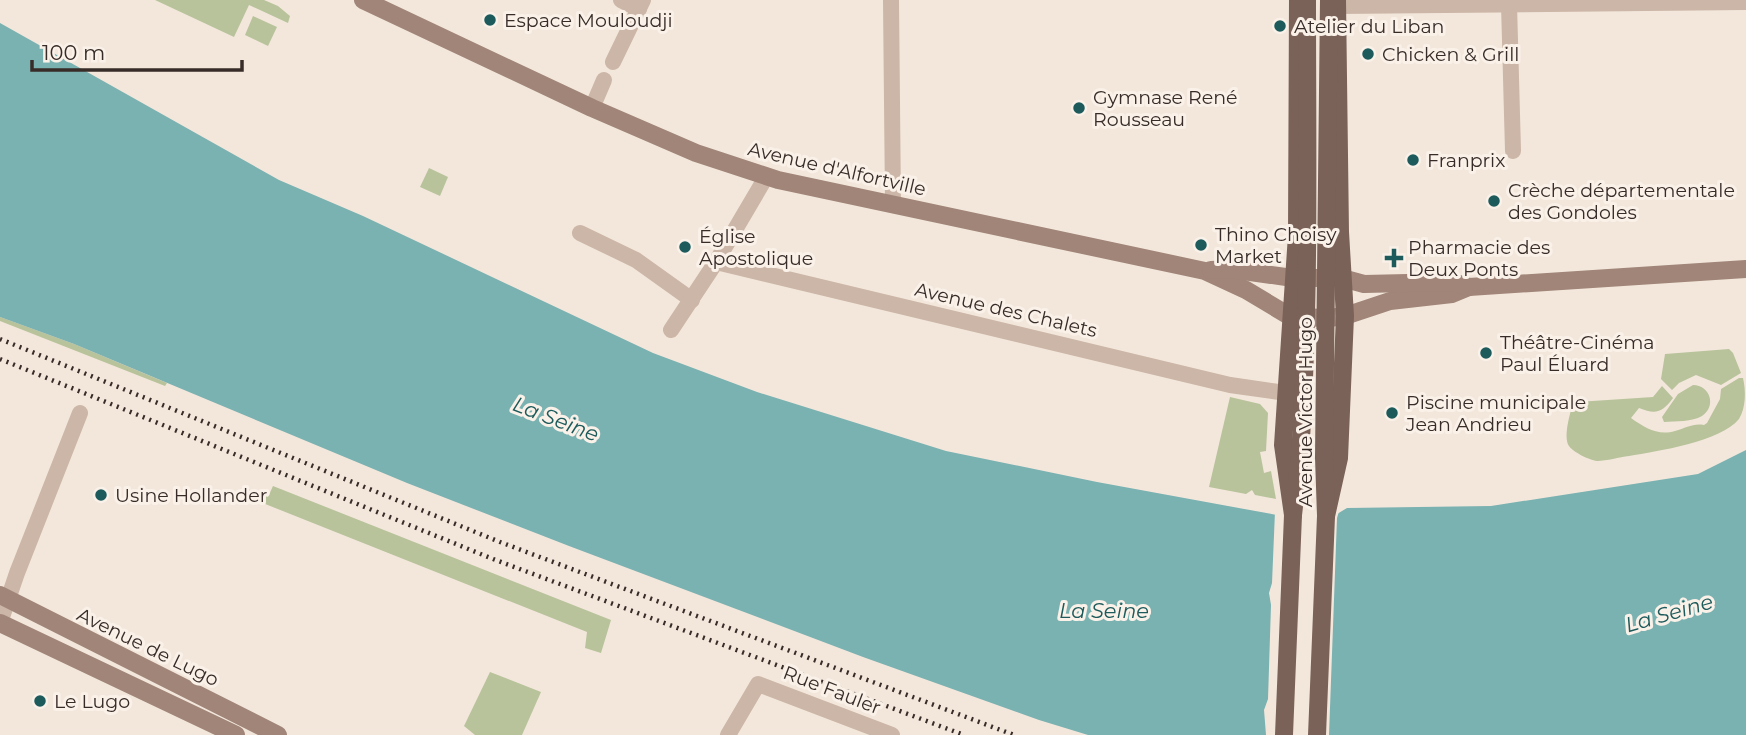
<svg xmlns="http://www.w3.org/2000/svg" width="1746" height="735" font-family="Montserrat,sans-serif">
  <style>
    .green { fill: #b8c39b }
    .water { fill: #7ab1b1 }
    .pier { fill: #f3e7dc }
    .lines { fill: none; stroke-linecap: round; stroke-linejoin: round }
    .street { stroke: #ccb6a7; stroke-width: 16 }
    .secondary { stroke: #a08578; stroke-width: 18 }
    .primary { stroke: #7a6258; stroke-width: 18 }
    .rail { stroke: #382c28; stroke-width: 4.5; stroke-dasharray: 2 5; stroke-linecap: butt }
    .primary-bridge { stroke: #7a6258; stroke-width: 18 }
    .poi-dot { fill: #1c5a5b; stroke: #faf1e9; stroke-width: 2.5 }
    .labels { text-anchor: middle; dominant-baseline: central; stroke-width: 6; stroke-linejoin: round; paint-order: stroke }
    .poi-label { font-size: 19px; fill: #382c28; stroke: #faf1e9; text-anchor: start }
    .street-label { font-size: 19px; fill: #382c28; stroke: #faf1e9 }
    .water-label { font-size: 21px; font-style: italic; fill: #1c5a5b; stroke: #faf1e9 }
  </style>
  <rect width="100%" height="100%" fill="#f3e7dc"/>
  <g class="green">
    <polygon points="155,0 264,0 278,6 290,16 288,23 249,5 234,37"/>
    <polygon points="253,16 277,27 268,46 245,35"/>
    <polygon points="429,168 448,177 440,196 420,187"/>
    <polygon points="0,317 74,344 167,383 165,386 0,321"/>
    <polygon points="1729,349 1733,353 1741,373 1721,385 1696,375 1679,383 1672,390 1661,379 1665,354"/>
    <path d="M1739 378H1743C1746 391 1746 408 1739 419 1720 442 1658 451 1629 456 1619 457 1607 461 1597 461 1589 460 1573 452 1569 446 1563 437 1570 413 1573 404L1577 402 1653 397 1662 386 1673 398C1663 412 1656 415 1639 408L1631 418C1645 428 1658 436 1675 431 1686 428 1693 423 1704 425L1707 423 1720 399 1721 389Z"/>
    <path d="M1693 385C1710 385 1717 406 1702 416 1692 422 1676 421 1664 422L1662 417 1678 394Z"/>
    <polygon points="1230,397 1260,404 1268,413 1266,451 1260,452 1264,473 1271,471 1276,499 1255,495 1252,490 1246,494 1209,487"/>
    <polygon points="273,486 611,620 601,653 585,648 587,632 240,494 243,487 268,497"/>
    <polygon points="490,672 541,692 522,735 475,735 464,726"/>
  </g>
  <polygon class="water" points="0,23 279,180 363,216 653,353 757,392 946,451 1097,482 1277,515 1332,517 1347,508 1491,506 1698,474 1746,450 1746,735 1088,735 1039,720 863,657 569,546 407,483 74,344 0,317"/>
  <polygon class="pier" points="1340,508 1337,518 1329,735 1266,735 1264,710 1268,699 1271,605 1269,593 1272,583 1275,511 1332,513"/>
  <g class="lines">
    <g class="street">
      <polyline points="621,0 639,9"/>
      <polyline points="891,0 893,204"/>
      <polyline points="1509,4 1513,151"/>
      <polyline points="1337,6 1746,2"/>
      <polyline points="613,62 643,0"/>
      <polyline points="592,108 604,80"/>
      <polyline points="580,233 636,260 692,300"/>
      <polyline points="716,262 1230,385 1286,393"/>
      <polyline points="671,330 716,262 766,177"/>
      <polyline points="0,623 17,573 80,413"/>
      <polyline points="728,735 758,684 892,735"/>
    </g>
    <g class="secondary">
      <polyline points="363,0 592,108 696,153 778,180 1205,271 1246,290 1291,317 1329,318 1345,316 1390,301 1452,294 1469,287"/>
      <polyline points="1211,270 1229,269 1293,278 1342,278 1364,284 1452,282 1469,287 1746,269"/>
      <polyline points="0,595 278,735"/>
      <polyline points="0,623 236,735"/>
    </g>
    <g class="primary">
      <polyline points="1293,515 1283,445 1297,235 1298,0"/>
      <polyline points="1326,516 1339,458 1345,316 1340,232 1337,0"/>
      <polyline points="1284,735 1293,515 1300,455"/>
      <polyline points="1317,735 1326,516 1324,457"/>
    </g>
    <g class="rail">
      <polyline points="0,339 500,542 1014,735"/>
      <polyline points="0,359 493,559 964,735"/>
    </g>
    <g class="primary-bridge">
      <path d="M1300 455C1310 303 1307 152 1307 0"/>
      <polyline points="1324,457 1329,0"/>
    </g>
  </g>
  <g class="poi-dot">
    <circle cx="490" cy="20" r="7"/>
    <circle cx="1280" cy="26" r="7"/>
    <circle cx="1368" cy="54" r="7"/>
    <circle cx="1079" cy="108" r="7"/>
    <circle cx="1413" cy="160" r="7"/>
    <circle cx="1494" cy="201" r="7"/>
    <circle cx="1201" cy="245" r="7"/>
    <circle cx="685" cy="247" r="7"/>
    <path d="M1390.5 247.5h7v7h7v7h-7v7h-7v-7h-7v-7h7z"/>
    <circle cx="1486" cy="353" r="7"/>
    <circle cx="1392" cy="413" r="7"/>
    <circle cx="101" cy="495" r="7"/>
    <circle cx="40" cy="701" r="7"/>
  </g>
  <g class="labels">
    <g class="poi-label">
      <text x="504" y="20">Espace Mouloudji</text>
      <text x="1294" y="26">Atelier du Liban</text>
      <text x="1382" y="54">Chicken &amp; Grill</text>
      <text x="1093" y="97">Gymnase René<tspan x="1093" dy="22">Rousseau</tspan></text>
      <text x="1427" y="160">Franprix</text>
      <text x="1508" y="190">Crèche départementale<tspan x="1508" dy="22">des Gondoles</tspan></text>
      <text x="1215" y="234">Thino Choisy<tspan x="1215" dy="22">Market</tspan></text>
      <text x="699" y="236">Église<tspan x="699" dy="22">Apostolique</tspan></text>
      <text x="1408" y="247">Pharmacie des<tspan x="1408" dy="22">Deux Ponts</tspan></text>
      <text x="1500" y="342">Théâtre-Cinéma<tspan x="1500" dy="22">Paul Éluard</tspan></text>
      <text x="1406" y="402">Piscine municipale<tspan x="1406" dy="22">Jean Andrieu</tspan></text>
      <text x="115" y="495">Usine Hollander</text>
      <text x="54" y="701">Le Lugo</text>
    </g>
    <g class="street-label">
      <text transform="translate(837 169) rotate(13)">Avenue d'Alfortville</text>
      <text transform="translate(1006 310) rotate(13)">Avenue des Chalets</text>
      <text transform="translate(1305 412) rotate(-90)">Avenue Victor Hugo</text>
      <text transform="translate(148 647) rotate(26)">Avenue de Lugo</text>
      <text transform="translate(832 690) rotate(21)">Rue Fauler</text>
    </g>
    <g class="water-label">
      <text transform="translate(556 419) rotate(21)">La Seine</text>
      <text x="1104" y="610">La Seine</text>
      <text transform="translate(1669 613) rotate(-16)">La Seine</text>
    </g>
  </g>
  <path d="M32 60v10h210v-10" fill="none" stroke="#382c28" stroke-width="3.5"/>
  <text x="42" y="60" font-size="21" fill="#382c28" stroke="#faf1e9" stroke-width="5" paint-order="stroke">100 m</text>
</svg>
